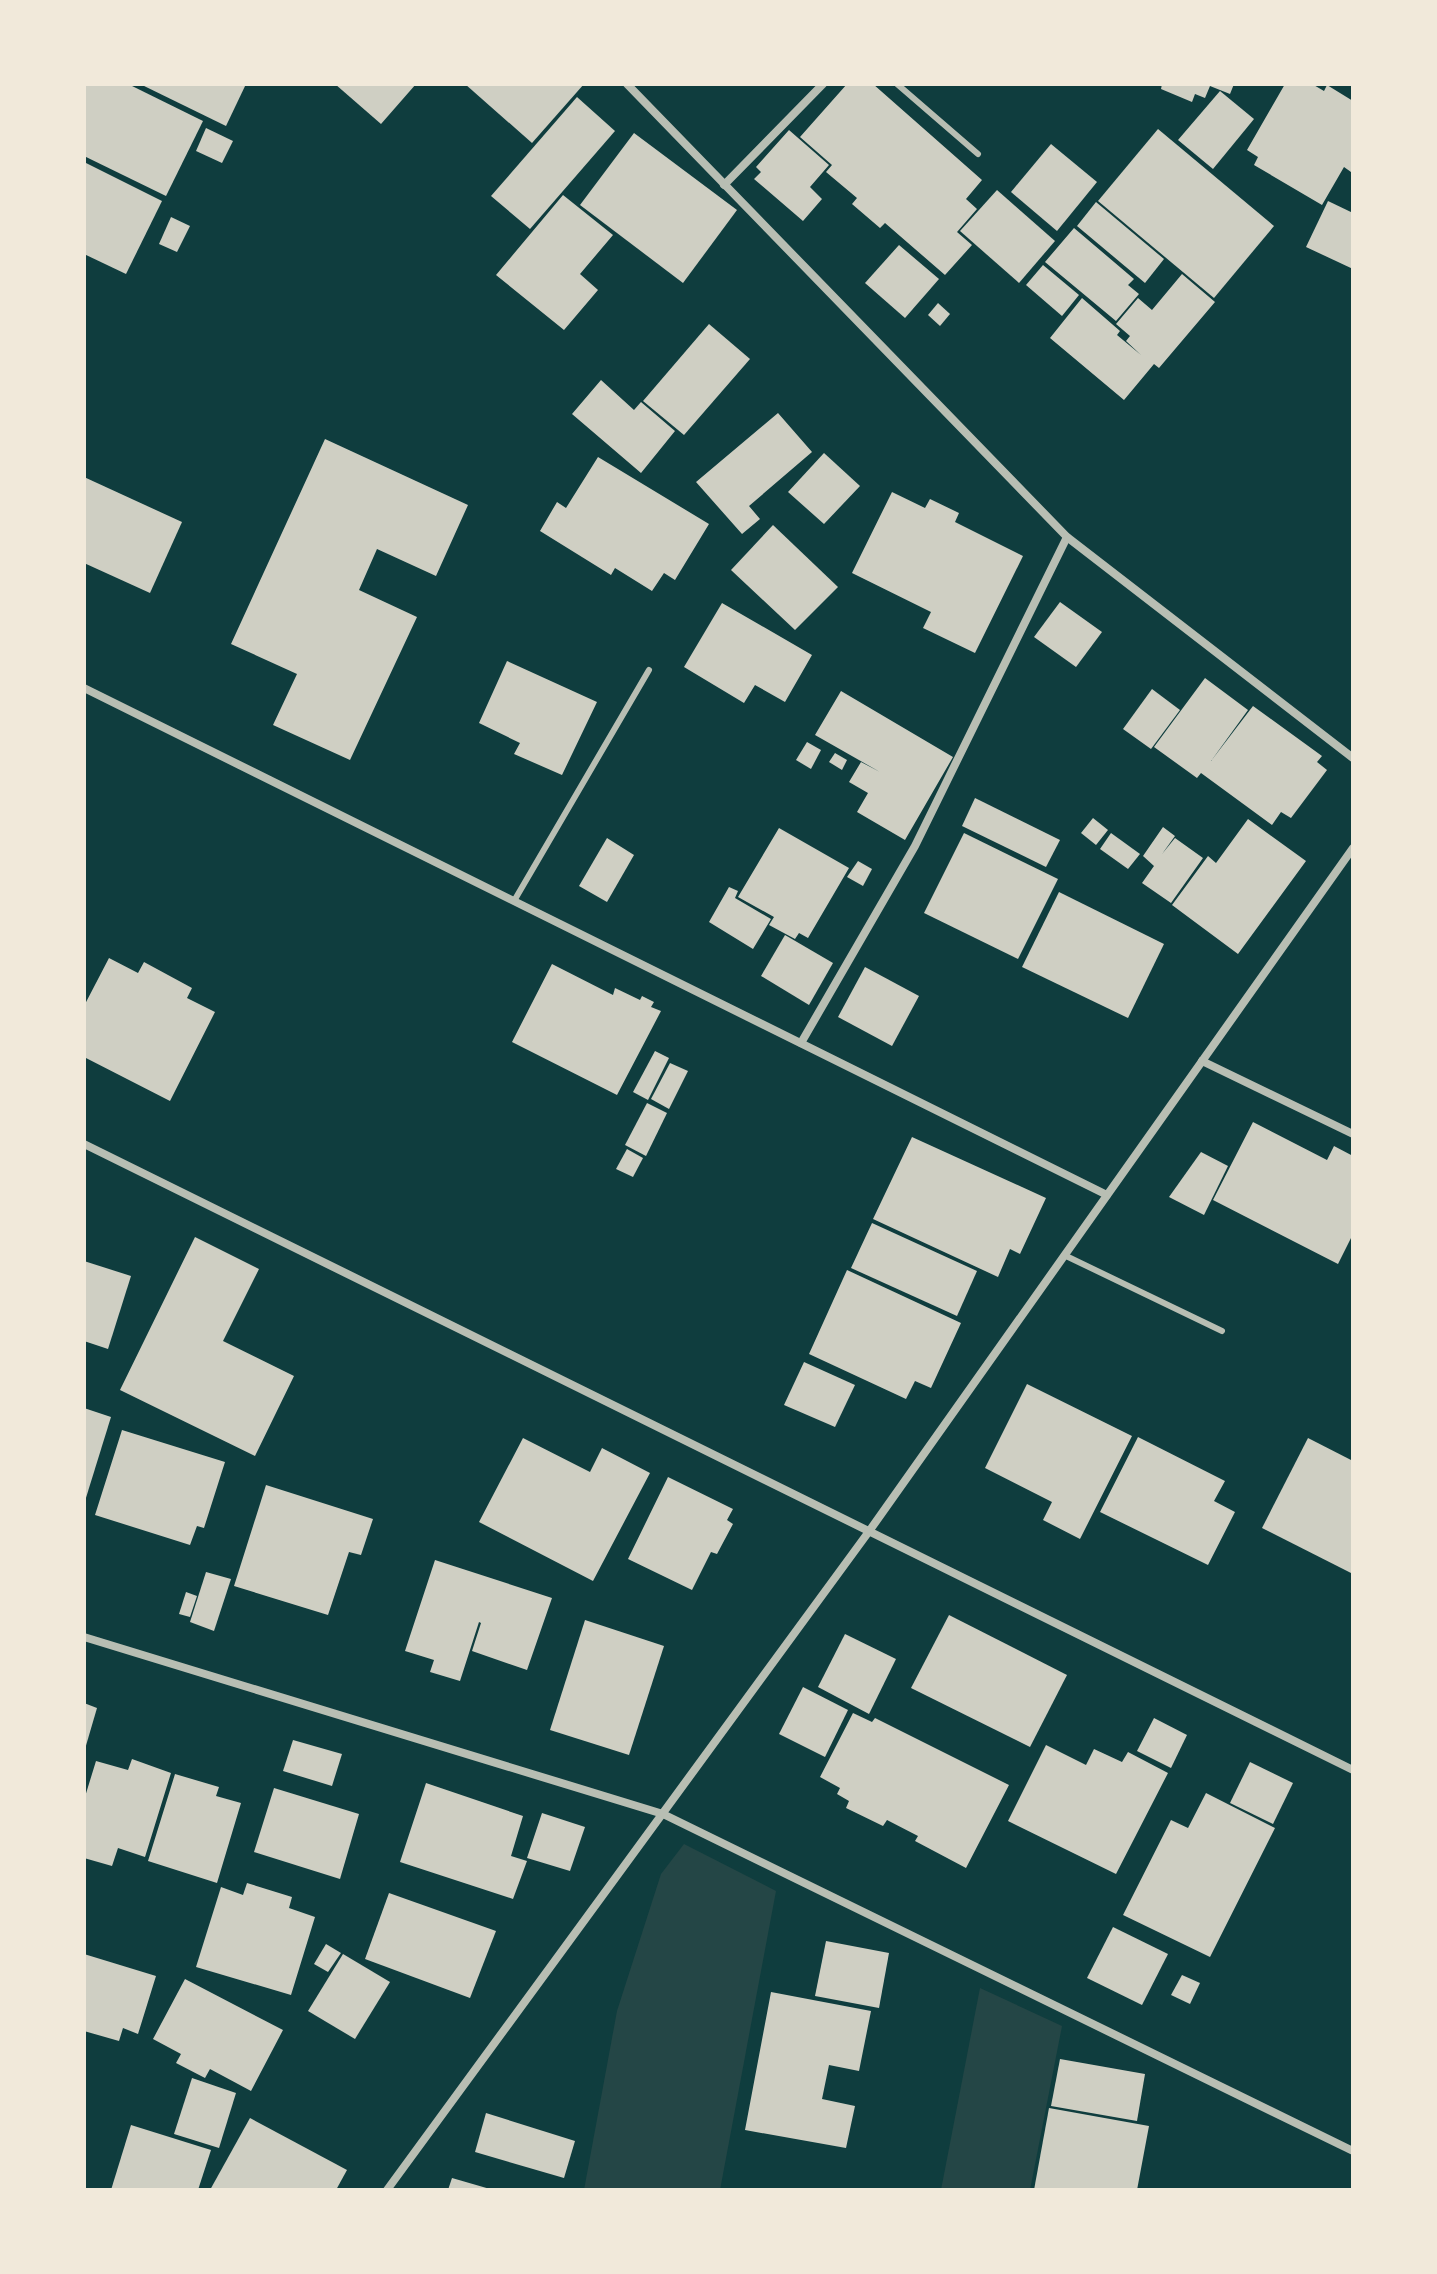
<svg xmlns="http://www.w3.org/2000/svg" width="1437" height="2274" font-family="'Public Sans',sans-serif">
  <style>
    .green { fill: #244646 }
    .building { fill: #cfcfc3 }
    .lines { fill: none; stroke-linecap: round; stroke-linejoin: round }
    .service { stroke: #b8beb3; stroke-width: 6 }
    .minor { stroke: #b8beb3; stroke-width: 8 }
  </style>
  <rect width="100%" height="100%" fill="#0f3d3e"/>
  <g class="green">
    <polygon points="684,1844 776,1891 720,2190 584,2190 617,2011 661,1874"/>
    <polygon points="980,1988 1062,2026 1030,2190 941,2190"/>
  </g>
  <g class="building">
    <polygon points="84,84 128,84 203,121 166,196 84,156"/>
    <polygon points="140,84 246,84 226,126"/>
    <polygon points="335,84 416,84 381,124"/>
    <polygon points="465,84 584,84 532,143"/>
    <polygon points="847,84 873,84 982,180 966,199 977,209 957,232 972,245 945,275 885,223 880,228 852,204 857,198 826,172 832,165 800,137"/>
    <polygon points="1162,84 1234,84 1230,94 1210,86 1205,98 1195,94 1192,102 1161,89"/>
    <polygon points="1285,84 1312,84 1324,91 1327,85 1353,101 1353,169 1351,172 1344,167 1322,205 1254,165 1258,157 1247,150"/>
    <polygon points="1220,91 1254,119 1213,169 1178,140"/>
    <polygon points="577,97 615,131 530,229 491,196"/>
    <polygon points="206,128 233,141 222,163 196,151"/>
    <polygon points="1158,129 1274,226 1214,298 1098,201"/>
    <polygon points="789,130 829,165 810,187 822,199 803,221 754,179 761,172 756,167"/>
    <polygon points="634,133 737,210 683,283 580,205"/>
    <polygon points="1051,144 1097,182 1057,231 1011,192"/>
    <polygon points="84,162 162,201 126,274 84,254"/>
    <polygon points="997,190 1055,241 1019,283 960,231"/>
    <polygon points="563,195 613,235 580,274 598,290 564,330 496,275"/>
    <polygon points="1328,201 1353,213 1353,269 1306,247"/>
    <polygon points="1096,202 1164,259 1145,283 1077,226"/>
    <polygon points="171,217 190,226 177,252 159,244"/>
    <polygon points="1074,228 1134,279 1128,285 1139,294 1116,321 1045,262"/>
    <polygon points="899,245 939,279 905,318 865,283"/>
    <polygon points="1043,265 1079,295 1062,316 1026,285"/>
    <polygon points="1182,274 1215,302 1159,368 1154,364 1124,400 1050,338 1082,298 1120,331 1117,335 1141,355 1126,341 1130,336 1116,324 1138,298 1152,310"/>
    <polygon points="938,303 950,314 940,326 928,315"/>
    <polygon points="709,324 750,359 684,435 643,401"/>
    <polygon points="601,380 634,410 641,402 675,431 641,473 572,414"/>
    <polygon points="778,413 812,452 749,506 760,519 742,534 696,482"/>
    <polygon points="325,439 468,505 436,576 377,549 359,590 417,617 350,760 273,725 297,674 231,644"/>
    <polygon points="824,453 860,486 824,524 788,492"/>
    <polygon points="598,457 709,524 675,580 664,573 652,591 615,568 611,575 540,531 557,502 566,508"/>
    <polygon points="84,477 182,522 150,593 84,563"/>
    <polygon points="892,492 925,508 930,499 959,513 955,522 1023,556 975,653 923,628 931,612 852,573"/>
    <polygon points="773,525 838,587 795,630 731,570"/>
    <polygon points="1060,602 1102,632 1076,667 1034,637"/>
    <polygon points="722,603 812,655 785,702 755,685 744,703 684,667"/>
    <polygon points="507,661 597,702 562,775 514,754 520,743 479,723"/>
    <polygon points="1205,678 1248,710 1211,761 1253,706 1322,756 1317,762 1327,770 1291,818 1281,812 1272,825 1201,773 1197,778 1154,747"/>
    <polygon points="1152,689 1180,710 1151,749 1123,729"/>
    <polygon points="841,691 953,757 905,840 857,812 868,793 849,782 861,762 880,772 815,735"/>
    <polygon points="807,742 821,750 811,769 796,760"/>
    <polygon points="835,753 847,760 842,770 829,762"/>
    <polygon points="975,798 1060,840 1046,867 962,826"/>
    <polygon points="1093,818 1108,830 1096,845 1081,833"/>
    <polygon points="1248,819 1306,861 1238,954 1172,905 1208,856 1216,863"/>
    <polygon points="1163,827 1175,836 1162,854 1175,838 1203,858 1171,903 1142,883 1154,866 1143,856"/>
    <polygon points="779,828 849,868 808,938 799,933 795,939 769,925 774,917 738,897"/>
    <polygon points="964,833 1058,879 1018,959 924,913"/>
    <polygon points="1111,833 1140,854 1128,869 1100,849"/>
    <polygon points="607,838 634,855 607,902 579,886"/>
    <polygon points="858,861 872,869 863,886 847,877"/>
    <polygon points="729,887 738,891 735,898 771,919 753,949 709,922"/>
    <polygon points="1059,892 1164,944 1128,1018 1022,967"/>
    <polygon points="785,935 833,963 809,1005 761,976"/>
    <polygon points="109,958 138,973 144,962 192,988 187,998 215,1012 170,1101 84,1057 84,1006"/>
    <polygon points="552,964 613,995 615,988 640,1000 642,996 654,1002 651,1007 661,1011 617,1095 512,1042"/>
    <polygon points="865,967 919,996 892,1046 838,1017"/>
    <polygon points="655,1051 669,1058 648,1100 633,1092"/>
    <polygon points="670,1063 688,1071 669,1109 651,1099"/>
    <polygon points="647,1103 667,1113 646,1156 625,1145"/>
    <polygon points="1253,1122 1327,1160 1334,1146 1353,1156 1353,1234 1338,1264 1213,1200"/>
    <polygon points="912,1137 1046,1198 1020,1254 1010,1249 998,1277 873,1219"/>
    <polygon points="627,1149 643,1158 633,1177 616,1169"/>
    <polygon points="1201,1152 1228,1166 1204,1215 1169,1197"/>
    <polygon points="872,1223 977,1271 957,1316 851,1268"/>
    <polygon points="195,1237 259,1269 223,1341 294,1376 255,1456 120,1390"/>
    <polygon points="84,1261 131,1276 108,1349 84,1341"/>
    <polygon points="847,1270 961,1323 931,1388 915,1381 906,1399 809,1354"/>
    <polygon points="804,1362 855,1385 835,1427 784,1405"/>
    <polygon points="1027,1384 1132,1436 1080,1539 1043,1520 1052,1502 985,1468"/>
    <polygon points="84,1408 111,1417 85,1501 84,1500"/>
    <polygon points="122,1430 225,1462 204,1528 197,1526 190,1545 95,1515"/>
    <polygon points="1138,1437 1225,1481 1214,1501 1235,1512 1208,1565 1100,1512"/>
    <polygon points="523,1438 590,1472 602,1448 650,1473 593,1581 479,1522"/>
    <polygon points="1308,1438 1353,1461 1353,1568 1351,1573 1262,1528"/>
    <polygon points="668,1477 733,1509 727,1520 733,1524 717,1554 711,1552 692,1590 628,1559"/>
    <polygon points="266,1485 373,1519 361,1555 349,1552 328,1615 234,1586"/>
    <polygon points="435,1560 552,1598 527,1670 472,1651 481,1623 479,1622 460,1681 430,1672 434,1660 405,1651"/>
    <polygon points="206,1572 231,1579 214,1631 190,1622"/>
    <polygon points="186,1592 197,1596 190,1617 179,1614"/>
    <polygon points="949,1615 1067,1675 1030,1747 911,1688"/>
    <polygon points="585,1620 664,1646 629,1755 550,1730"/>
    <polygon points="845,1634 896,1659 869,1714 818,1687"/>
    <polygon points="803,1687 848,1710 825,1757 779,1734"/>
    <polygon points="84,1703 97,1708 85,1749 84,1749"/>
    <polygon points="853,1713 872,1722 875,1718 1009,1785 966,1868 915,1841 918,1836 887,1820 883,1826 846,1808 849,1801 837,1794 840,1788 820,1777"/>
    <polygon points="1154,1718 1187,1735 1171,1768 1137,1751"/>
    <polygon points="293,1740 342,1754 332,1786 283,1771"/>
    <polygon points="1046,1745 1086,1765 1094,1749 1122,1762 1128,1752 1168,1773 1116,1874 1008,1821"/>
    <polygon points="132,1759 171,1773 145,1857 118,1848 112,1866 84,1858 84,1800 96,1761 128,1770"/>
    <polygon points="1250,1762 1293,1783 1273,1824 1230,1803"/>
    <polygon points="175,1774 219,1787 216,1796 241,1803 217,1883 148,1861"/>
    <polygon points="426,1783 523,1816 511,1856 527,1861 513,1899 400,1862"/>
    <polygon points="274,1788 359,1814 340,1879 254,1852"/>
    <polygon points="1206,1793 1275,1828 1210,1957 1123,1915 1171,1820 1188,1828"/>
    <polygon points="542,1813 585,1827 570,1871 527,1858"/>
    <polygon points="247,1883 292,1897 289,1908 315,1917 291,1995 196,1967 221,1887 243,1895"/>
    <polygon points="389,1893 496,1931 470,1998 365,1959"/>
    <polygon points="1113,1927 1168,1954 1142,2005 1087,1978"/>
    <polygon points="826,1941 889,1953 879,2008 815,1996"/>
    <polygon points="326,1944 341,1953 328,1972 314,1964"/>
    <polygon points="84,1954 156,1976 138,2034 123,2028 119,2041 84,2031"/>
    <polygon points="343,1954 390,1982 355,2039 308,2011"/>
    <polygon points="1182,1975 1200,1983 1190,2004 1171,1995"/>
    <polygon points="185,1979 283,2030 251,2091 210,2069 205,2078 176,2063 181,2054 153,2039"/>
    <polygon points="771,1992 871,2011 859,2071 829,2065 822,2099 855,2106 846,2148 745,2130"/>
    <polygon points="1060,2059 1145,2074 1137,2121 1051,2106"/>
    <polygon points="192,2078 236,2093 219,2148 174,2134"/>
    <polygon points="1049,2108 1149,2126 1137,2190 1034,2190"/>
    <polygon points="486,2113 575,2141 564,2178 475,2152"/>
    <polygon points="250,2118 347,2170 336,2190 210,2190"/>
    <polygon points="131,2125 211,2150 198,2190 111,2190"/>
    <polygon points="452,2178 490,2189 490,2190 448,2190"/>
  </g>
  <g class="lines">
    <g class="service">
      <polyline points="897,84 978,154"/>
      <polyline points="514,901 649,670"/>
      <polyline points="1064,1255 1222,1331"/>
    </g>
    <g class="minor">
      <polyline points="627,84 1067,537 1353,758"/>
      <polyline points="724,185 823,84"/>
      <polyline points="84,688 1107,1195"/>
      <polyline points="801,1043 915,846 1067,537"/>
      <polyline points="1202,1061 1353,1134"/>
      <polyline points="84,1144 1353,1770"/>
      <polyline points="84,1637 663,1814 1353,2151"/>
      <polyline points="387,2190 870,1530 1353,848"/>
    </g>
  </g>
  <rect width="1437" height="2274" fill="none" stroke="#f1e9da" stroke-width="172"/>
</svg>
